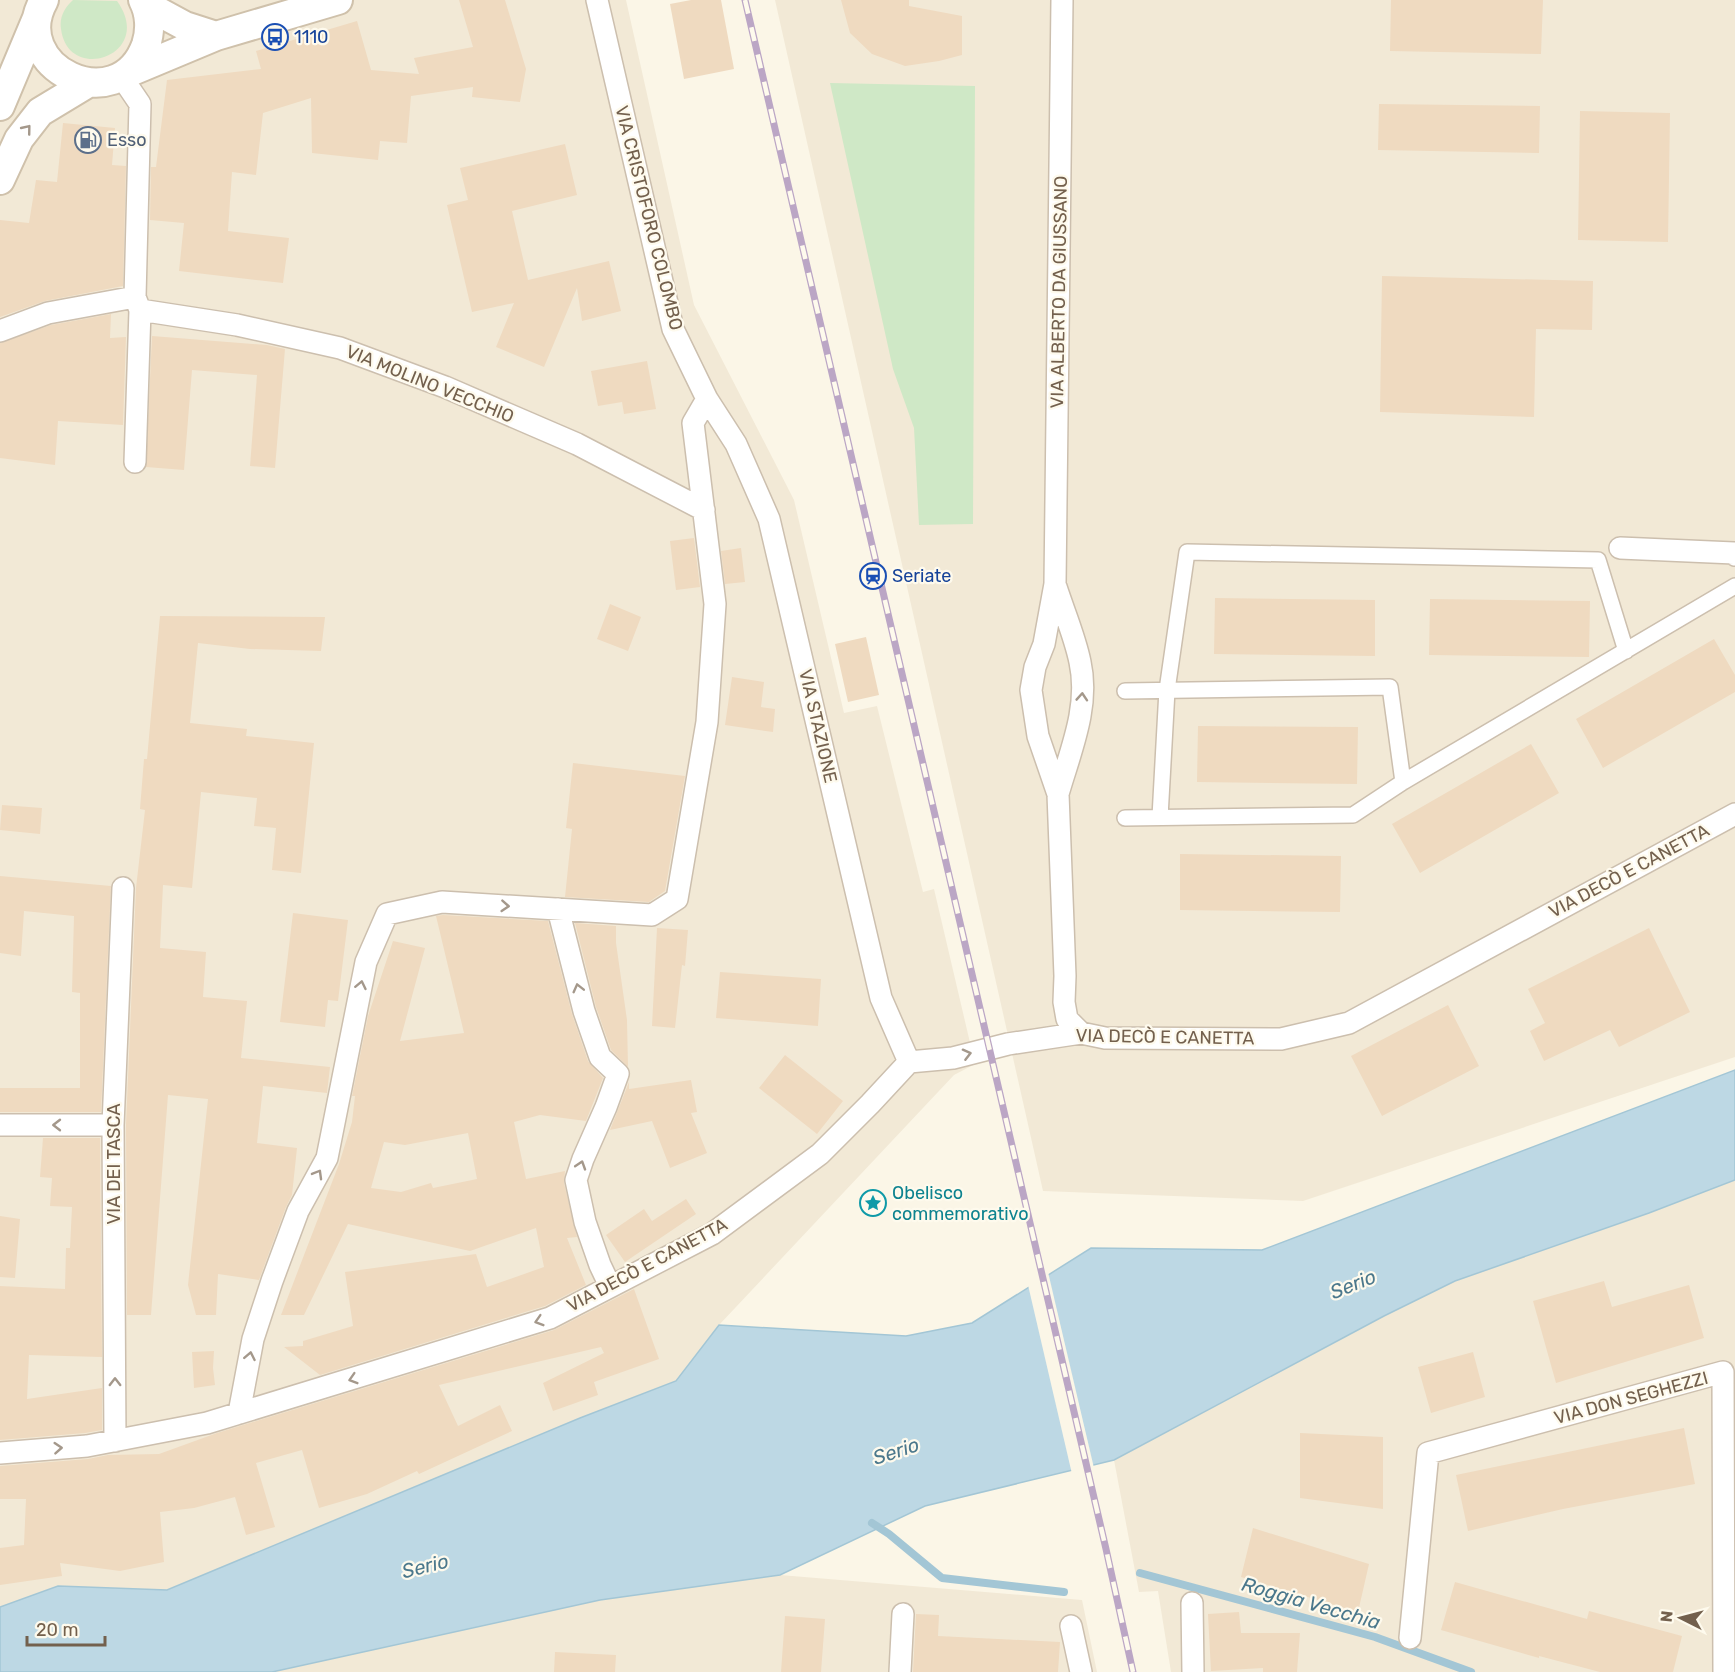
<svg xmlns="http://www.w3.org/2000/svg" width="1735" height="1672" font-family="Rubik,sans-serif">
<rect width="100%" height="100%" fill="#fbf6e7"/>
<!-- residential -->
<path fill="#f2e9d6" d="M 0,0 L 626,0 L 694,305 L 794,500 L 844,713 L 877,706 L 923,892 L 934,889 L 975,1064 L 954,1075 L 719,1325 L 676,1381 L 580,1418 L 167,1590 L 59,1586 L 0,1607 Z
M 775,0 L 1735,0 L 1735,1057 L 1303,1201 L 1043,1191 Z
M 1735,1180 L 1735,1672 L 1171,1672 L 1158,1591 L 1139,1592 L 1114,1460 L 1384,1316 L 1455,1281 L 1649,1213 Z
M 780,1575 L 1082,1600 L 1097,1672 L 272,1672 L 600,1600 Z"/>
<!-- green -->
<path fill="#cfe8c6" d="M 73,0 L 117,1 C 156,55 68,85 61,29 C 59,17 65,7 73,0 Z
M 830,83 L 975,86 L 973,524 L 919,525 L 914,428 L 893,369 Z"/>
<!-- water -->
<path fill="#bdd8e4" stroke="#a3c6d5" stroke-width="1.5" d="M 1735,1070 L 1735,1180 L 1649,1213 L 1455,1281 L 1384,1316 L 1114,1460 L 925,1506 L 780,1575 L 600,1600 L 272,1672 L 0,1672 L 0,1607 L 58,1586 L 167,1590 L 580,1418 L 676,1381 L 719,1325 L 906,1336 L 972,1323 L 1091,1248 L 1262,1250 Z"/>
<!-- pier -->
<path fill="#fbf6e7" d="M 1048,1272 L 1094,1468 L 1072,1474 L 1028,1285 Z"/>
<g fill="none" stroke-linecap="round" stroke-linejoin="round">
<!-- stream -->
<path stroke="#a3c6d5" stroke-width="8" d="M 872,1523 L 889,1534 L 942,1578 L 1064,1592
M 1140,1573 L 1375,1637 L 1471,1672"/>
</g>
<!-- building -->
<path fill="#efdac0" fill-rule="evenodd" d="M 459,0 L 505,0 L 526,69 L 520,102 L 472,97 L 473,87 L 411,96 L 407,143 L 380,141 L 378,160 L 312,153 L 311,98 L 263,113 L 256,175 L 232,172 L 228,231 L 289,238 L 283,283 L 179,271 L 184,223 L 150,220 L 151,167 L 156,167 L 167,80 L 261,69 L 256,51 L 357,21 L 371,70 L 419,74 L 414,58 L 473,47 Z
M 691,0 L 721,0 L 734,69 L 684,79 L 670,4 Z
M 841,0 L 909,0 L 909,6 L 962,16 L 962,55 L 939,61 L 905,66 L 872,54 L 850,33 Z
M 1391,0 L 1543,0 L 1541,54 L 1390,51 Z
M 1379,104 L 1540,106 L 1539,153 L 1378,150 Z
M 1580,111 L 1670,113 L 1668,242 L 1578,240 Z
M 63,123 L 115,128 L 112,165 L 126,166 L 123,286 L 45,301 L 0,317 L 0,220 L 29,223 L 36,180 L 57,182 Z
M 565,144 L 577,195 L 512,211 L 528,280 L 609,261 L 621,311 L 582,321 L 577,288 L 544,367 L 496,347 L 514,303 L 472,312 L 447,205 L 468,200 L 460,168 Z
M 1382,276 L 1593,281 L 1592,330 L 1536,329 L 1534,417 L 1380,412 Z
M 111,314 L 110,338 L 126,337 L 123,425 L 58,421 L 55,465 L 0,458 L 0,343 L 51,325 Z
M 152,336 L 267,345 L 285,349 L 275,468 L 250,466 L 257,375 L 192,370 L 184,470 L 146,467 Z
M 647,361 L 656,409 L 624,414 L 622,402 L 598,406 L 591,371 Z
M 694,538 L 700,587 L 676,590 L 670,541 Z
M 741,548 L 745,582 L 725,584 L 721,551 Z
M 1215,598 L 1375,600 L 1375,656 L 1214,654 Z
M 1430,599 L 1590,601 L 1589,657 L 1429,655 Z
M 610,604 L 641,617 L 628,651 L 597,639 Z
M 160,616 L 325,617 L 321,651 L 250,649 L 198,643 L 190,723 L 247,729 L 246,736 L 314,743 L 301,873 L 272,870 L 276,828 L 254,826 L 257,798 L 201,792 L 192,888 L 163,885 L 160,948 L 206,952 L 203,997 L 247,1001 L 241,1058 L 330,1067 L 327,1093 L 263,1086 L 257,1143 L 297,1148 L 292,1195 L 286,1207 L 259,1280 L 218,1274 L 216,1315 L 196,1315 L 188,1285 L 208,1099 L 168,1095 L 151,1315 L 127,1315 L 126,1125 L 136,888 L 145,810 L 140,809 L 144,759 L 147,759 Z
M 866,637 L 879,695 L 848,702 L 835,644 Z
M 1714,639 L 1735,675 L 1735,692 L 1603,768 L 1576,719 Z
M 732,677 L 764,682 L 761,707 L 775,709 L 773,732 L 725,725 Z
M 1198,726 L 1358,727 L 1357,784 L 1197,782 Z
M 1531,744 L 1559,793 L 1420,873 L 1392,824 Z
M 573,763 L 685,776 L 665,891 L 649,902 L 565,897 L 572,829 L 566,828 Z
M 2,805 L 42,808 L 40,834 L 0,830 Z
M 1180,854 L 1341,856 L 1340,912 L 1180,910 Z
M 0,876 L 111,886 L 101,1112 L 0,1112 L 0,1088 L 80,1088 L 80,993 L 72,992 L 74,916 L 24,911 L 21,956 L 0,953 Z
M 293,913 L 348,920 L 338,1001 L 328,1000 L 325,1027 L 280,1022 Z
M 443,915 L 548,921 L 572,1014 L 588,1061 L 603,1078 L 586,1121 L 540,1115 L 514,1122 L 526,1179 L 565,1171 L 564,1183 L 577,1237 L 567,1238 L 586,1285 L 545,1306 L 320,1375 L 284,1347 L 303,1346 L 303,1341 L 353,1326 L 345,1272 L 476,1254 L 487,1287 L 544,1267 L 536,1228 L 470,1251 L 348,1224 L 304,1315 L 281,1315 L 339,1164 L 352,1122 L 355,1096 L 352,1096 L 368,1016 L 393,941 L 425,948 L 400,1041 L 464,1033 L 436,916 ZM 468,1133 L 477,1179 L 433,1188 L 431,1183 L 401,1192 L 371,1188 L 384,1142 L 405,1145 Z
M 575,923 L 616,926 L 616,943 L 627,1020 L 628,1067 L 611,1050 L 596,1007 Z
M 657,928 L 688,930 L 685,966 L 682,965 L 675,1028 L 652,1026 Z
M 1649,928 L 1690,1012 L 1619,1047 L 1610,1030 L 1544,1061 L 1530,1031 L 1545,1023 L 1528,989 Z
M 720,972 L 821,979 L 818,1026 L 716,1018 Z
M 1448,1005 L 1479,1066 L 1382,1116 L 1351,1056 Z
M 785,1055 L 843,1101 L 817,1134 L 759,1088 Z
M 691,1080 L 697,1112 L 691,1113 L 707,1153 L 670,1168 L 652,1121 L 610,1130 L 629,1082 L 629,1089 Z
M 43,1138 L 100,1138 L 102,1357 L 29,1355 L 27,1399 L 102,1388 L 102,1430 L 85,1433 L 0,1440 L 0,1286 L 65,1289 L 66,1248 L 70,1248 L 72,1207 L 50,1206 L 52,1178 L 40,1177 Z
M 686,1199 L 696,1214 L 625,1262 L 606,1235 L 644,1209 L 652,1221 Z
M 0,1216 L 20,1219 L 15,1278 L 0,1277 Z
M 1604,1281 L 1612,1307 L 1689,1285 L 1704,1338 L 1556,1383 L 1533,1301 Z
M 634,1289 L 659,1359 L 594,1382 L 598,1395 L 553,1411 L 543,1383 L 604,1353 L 601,1347 L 439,1385 L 458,1426 L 500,1405 L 512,1431 L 419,1474 L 417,1471 L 367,1494 L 319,1508 L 302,1450 L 256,1463 L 275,1527 L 246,1535 L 235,1497 L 194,1508 L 160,1512 L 164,1562 L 120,1571 L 60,1563 L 62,1576 L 0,1585 L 0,1548 L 24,1545 L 26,1499 L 0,1499 L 0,1466 L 88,1459 L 108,1455 L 159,1454 L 217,1433 L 554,1330 Z
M 214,1351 L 213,1368 L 215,1385 L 194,1388 L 192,1352 Z
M 1473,1352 L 1485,1397 L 1431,1413 L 1418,1367 Z
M 1684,1428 L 1695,1484 L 1563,1509 L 1468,1531 L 1456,1475 Z
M 1300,1433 L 1383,1437 L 1383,1509 L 1300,1498 Z
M 1253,1528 L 1369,1564 L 1358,1612 L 1241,1577 Z
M 1455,1582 L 1587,1619 L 1589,1611 L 1682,1636 L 1673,1672 L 1600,1672 L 1539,1656 L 1539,1658 L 1441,1630 Z
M 1239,1612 L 1241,1633 L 1300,1633 L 1297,1672 L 1263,1672 L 1263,1668 L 1211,1671 L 1208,1614 Z
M 916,1614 L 939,1615 L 938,1636 L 1060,1642 L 1058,1672 L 913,1672 Z
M 785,1616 L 825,1619 L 821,1672 L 781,1672 Z
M 555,1652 L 616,1655 L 615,1672 L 554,1672 Z"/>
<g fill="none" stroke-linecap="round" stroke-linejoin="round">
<defs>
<path id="pedestrian" d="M 1125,691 L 1390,687 L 1403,782
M 1160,817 L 1167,690 L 1187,552 L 1598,560 L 1626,651
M 1125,818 L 1353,815 L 1403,782 L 1735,586"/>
<path id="minor" d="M 1062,0 L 1055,584 L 1044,644 L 1035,667 L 1031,690 L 1038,736 L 1058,794 L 1065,976 L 1064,1002 L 1067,1019 L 1081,1033
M 121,76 L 140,104 L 135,297 L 140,310 L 237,325 L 340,348 L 445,387 L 577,444 L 704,510
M 0,331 L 48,313 L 135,297
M 707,399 L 736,444 L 769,519 L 881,998 L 909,1062
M 135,462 L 140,310
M 1620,548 L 1734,553 L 1735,555
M 1056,587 C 1064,612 1075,637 1080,662 C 1090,707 1070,752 1058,794
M 558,909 L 584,1011 L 600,1057 L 618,1074 L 606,1107 L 583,1159 L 576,1180 L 585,1222 L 600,1265 L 610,1286
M 0,1125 L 113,1125
M 239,1413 L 253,1339 L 272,1281 L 298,1211 L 327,1158 L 366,962 L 387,914 L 442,902 L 652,915 L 677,899 L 707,722 L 715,604 L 693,423 L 707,399 L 673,329 L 597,0
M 115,1441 L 113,1125 L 123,888
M 0,1453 L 87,1446 L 207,1423 L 550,1318 L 712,1234 L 820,1154 L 870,1104 L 909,1062 L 953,1058 L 1008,1044 L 1081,1033 L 1105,1038 L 1281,1039 L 1349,1023 L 1735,814
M 1192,1603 L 1193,1672
M 1071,1626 L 1081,1672
M 1410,1638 L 1428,1453 L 1723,1372 L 1724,1672
M 900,1672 L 903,1614"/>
<path id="secondary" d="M 44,0 C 6,67 118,122 146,45 C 151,30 150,13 143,0
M 146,5 L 185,26 L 216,36
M 125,74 L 216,36 L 338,0
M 0,106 L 37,18
M 0,180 L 19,139 L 40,112 L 88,83"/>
</defs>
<!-- pedestrian casing -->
<use href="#pedestrian" stroke="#ccbfae" stroke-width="18"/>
<!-- minor casing -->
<use href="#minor" stroke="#ccbfae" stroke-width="24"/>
<!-- secondary casing -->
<use href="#secondary" stroke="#cfc1ab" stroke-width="32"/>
<!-- pedestrian -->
<use href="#pedestrian" stroke="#fff" stroke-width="15"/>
<!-- minor -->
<use href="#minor" stroke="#fff" stroke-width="21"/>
<!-- secondary -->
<use href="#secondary" stroke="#fff" stroke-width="28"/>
<defs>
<path id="rail" d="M 745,0 L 1106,1549 L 1133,1672"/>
</defs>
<!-- rail casing -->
<use href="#rail" stroke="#bba6c5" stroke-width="7"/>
<!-- rail -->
<use href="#rail" stroke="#fefaed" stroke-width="4.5" stroke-dasharray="14" stroke-linecap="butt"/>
</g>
<!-- one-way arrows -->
<defs><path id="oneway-chevron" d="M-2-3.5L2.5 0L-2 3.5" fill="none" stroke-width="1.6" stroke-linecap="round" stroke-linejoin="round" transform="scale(1.5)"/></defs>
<g stroke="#a4988b">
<use href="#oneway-chevron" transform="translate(27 129) rotate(-51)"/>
<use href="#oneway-chevron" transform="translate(1082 697) rotate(-86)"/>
<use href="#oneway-chevron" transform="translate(505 906) rotate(4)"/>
<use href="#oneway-chevron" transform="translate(361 985) rotate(-78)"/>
<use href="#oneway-chevron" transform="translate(578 988) rotate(-104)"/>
<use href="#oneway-chevron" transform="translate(967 1054) rotate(-14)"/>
<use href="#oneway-chevron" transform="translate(57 1125) rotate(-180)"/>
<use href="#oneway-chevron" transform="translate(581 1165) rotate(-72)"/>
<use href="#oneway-chevron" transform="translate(318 1174) rotate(-60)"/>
<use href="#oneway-chevron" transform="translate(539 1321) rotate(163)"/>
<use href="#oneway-chevron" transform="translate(250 1356) rotate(-79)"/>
<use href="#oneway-chevron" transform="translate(353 1379) rotate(163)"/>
<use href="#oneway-chevron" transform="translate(115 1382) rotate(-90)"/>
<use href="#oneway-chevron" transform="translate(58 1448) rotate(-4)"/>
</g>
<!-- icons -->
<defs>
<symbol id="bus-ring" viewBox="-11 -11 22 22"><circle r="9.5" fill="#fefaed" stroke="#1a4fb4" stroke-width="1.5"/><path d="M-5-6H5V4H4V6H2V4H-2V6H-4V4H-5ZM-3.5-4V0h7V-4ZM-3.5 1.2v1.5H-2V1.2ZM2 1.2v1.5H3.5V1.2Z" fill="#1a4fb4"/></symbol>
<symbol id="fuel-ring" viewBox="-11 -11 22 22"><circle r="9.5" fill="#fefaed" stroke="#5c6f8a" stroke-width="1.5"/><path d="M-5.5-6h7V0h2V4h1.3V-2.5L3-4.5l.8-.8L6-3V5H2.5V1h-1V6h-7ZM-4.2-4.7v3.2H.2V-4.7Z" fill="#5c6f8a"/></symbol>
<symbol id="station-ring" viewBox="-11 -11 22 22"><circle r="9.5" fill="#fefaed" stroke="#1a4fb4" stroke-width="1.5"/><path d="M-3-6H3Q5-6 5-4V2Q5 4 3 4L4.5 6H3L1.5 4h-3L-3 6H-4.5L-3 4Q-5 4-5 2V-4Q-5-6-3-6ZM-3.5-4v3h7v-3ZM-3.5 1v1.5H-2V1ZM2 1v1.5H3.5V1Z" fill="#1a4fb4"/></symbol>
<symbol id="sight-ring" viewBox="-11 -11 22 22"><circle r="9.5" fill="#fefaed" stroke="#0f9aa8" stroke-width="1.5"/><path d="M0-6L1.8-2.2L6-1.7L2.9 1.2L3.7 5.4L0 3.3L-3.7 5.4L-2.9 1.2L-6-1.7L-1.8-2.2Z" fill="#0f9aa8"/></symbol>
</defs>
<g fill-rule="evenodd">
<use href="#bus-ring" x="260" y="22" width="30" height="30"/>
<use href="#fuel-ring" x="73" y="125" width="30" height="30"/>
<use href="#station-ring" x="858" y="561" width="30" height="30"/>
<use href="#sight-ring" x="858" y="1188" width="30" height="30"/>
</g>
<g text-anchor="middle" stroke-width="4.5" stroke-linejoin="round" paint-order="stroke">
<!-- transit labels -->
<g font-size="18" fill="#164399" stroke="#fefaed" text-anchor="start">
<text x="294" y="43">1110</text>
<text x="892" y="582">Seriate</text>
</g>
<!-- service labels -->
<g font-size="18" fill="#4e5e75" stroke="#fefaed" text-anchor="start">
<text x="107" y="146">Esso</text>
</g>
<!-- street labels -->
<g font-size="18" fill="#73604d" stroke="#fefaed">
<text transform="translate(649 218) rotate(76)" y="6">VIA CRISTOFORO COLOMBO</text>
<text transform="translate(1059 292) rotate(-89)" y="6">VIA ALBERTO DA GIUSSANO</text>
<text transform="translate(430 384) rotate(22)" y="6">VIA MOLINO VECCHIO</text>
<text transform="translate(818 726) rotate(77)" y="6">VIA STAZIONE</text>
<text transform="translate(1629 871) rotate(-28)" y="6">VIA DECÒ E CANETTA</text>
<text transform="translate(1165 1037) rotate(1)" y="6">VIA DECÒ E CANETTA</text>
<text transform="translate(114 1164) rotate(-90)" y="6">VIA DEI TASCA</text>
<text transform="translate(647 1265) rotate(-28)" y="6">VIA DECÒ E CANETTA</text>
<text transform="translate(1631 1398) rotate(-15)" y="6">VIA DON SEGHEZZI</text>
</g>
<!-- culture labels -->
<g font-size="18" fill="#0d838f" stroke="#fefaed" text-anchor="start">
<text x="892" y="1199">Obelisco<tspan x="892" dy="21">commemorativo</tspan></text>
</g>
<!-- water labels -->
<g font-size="20" font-style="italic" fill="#4b788c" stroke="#fefaed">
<text transform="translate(1353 1284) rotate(-22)" y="7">Serio</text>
<text transform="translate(896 1451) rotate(-18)" y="7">Serio</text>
<text transform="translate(425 1566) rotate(-14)" y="7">Serio</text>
<text transform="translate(1311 1603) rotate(16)" y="7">Roggia Vecchia</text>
</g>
</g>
<!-- north arrow -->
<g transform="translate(1681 1618) rotate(276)" stroke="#fefaed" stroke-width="4.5" paint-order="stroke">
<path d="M0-4.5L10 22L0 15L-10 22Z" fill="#73604d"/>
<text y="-9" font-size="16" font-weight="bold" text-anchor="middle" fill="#73604d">N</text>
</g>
<!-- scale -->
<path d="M27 1636v9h78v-9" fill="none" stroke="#73604d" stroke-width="3"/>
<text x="36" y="1636" font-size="18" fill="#73604d" stroke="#fefaed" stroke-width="4.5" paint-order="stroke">20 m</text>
</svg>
